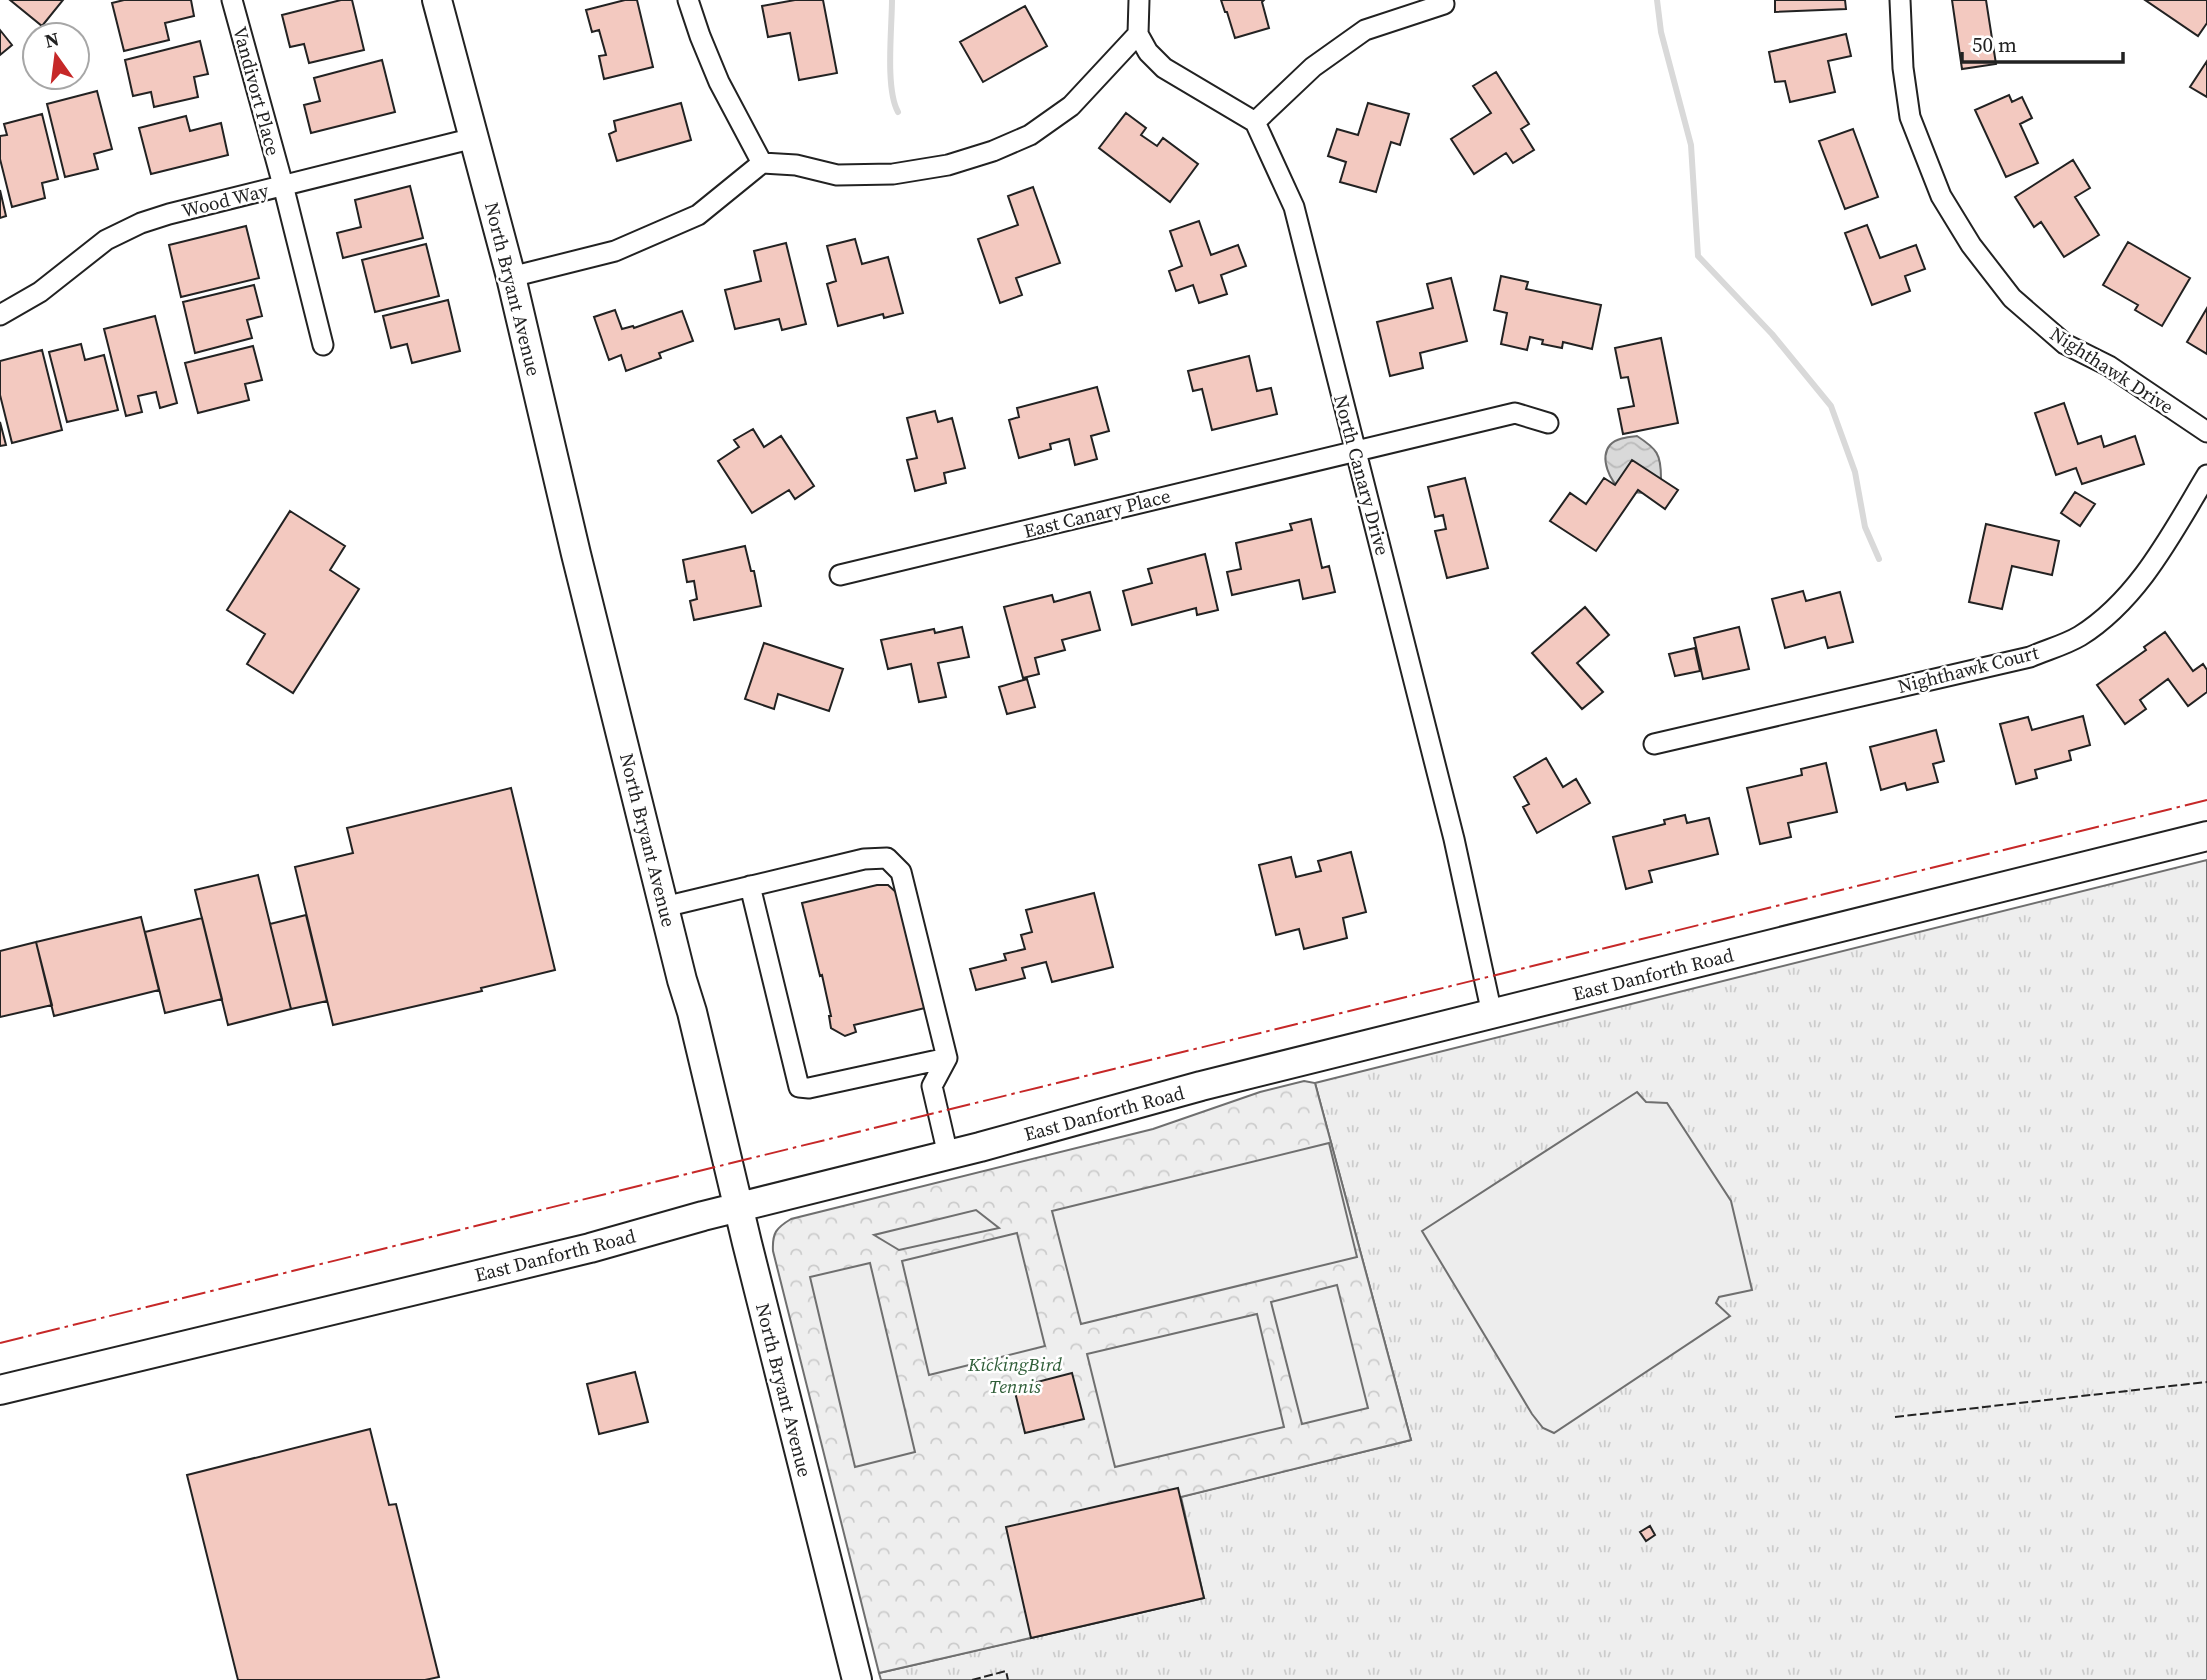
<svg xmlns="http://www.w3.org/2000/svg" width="2207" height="1680" font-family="'Source Serif 4',serif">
<defs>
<pattern id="grass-tufts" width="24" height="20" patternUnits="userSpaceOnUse" patternTransform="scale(1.75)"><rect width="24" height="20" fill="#eee"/><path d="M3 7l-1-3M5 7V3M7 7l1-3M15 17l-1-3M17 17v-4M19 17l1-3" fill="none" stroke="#ccc"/></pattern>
<pattern id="park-crowns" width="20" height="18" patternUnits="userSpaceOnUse" patternTransform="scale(1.75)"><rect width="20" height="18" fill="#eee"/><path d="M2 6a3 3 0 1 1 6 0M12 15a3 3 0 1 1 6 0" fill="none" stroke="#ccc"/></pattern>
<pattern id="water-waves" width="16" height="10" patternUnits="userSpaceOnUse" patternTransform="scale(1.75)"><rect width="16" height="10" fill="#d9d9d9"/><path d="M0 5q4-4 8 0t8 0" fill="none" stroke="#bababa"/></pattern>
</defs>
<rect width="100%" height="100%" fill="#fff"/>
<!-- grass -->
<path fill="url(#grass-tufts)" stroke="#6f6f6f" stroke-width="2" d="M 2207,860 L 2207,1680 L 881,1680 L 879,1673 L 1203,1598 L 1180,1497 L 1411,1440 L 1315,1083 Z"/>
<!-- park -->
<path fill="url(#park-crowns)" stroke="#6f6f6f" stroke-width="2" d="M 1304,1081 L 1315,1083 L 1411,1440 L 1181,1497 L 1204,1598 L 879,1673 L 773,1251 C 772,1233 776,1228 791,1219 L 1153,1129 L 1260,1092 Z"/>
<!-- garden -->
<path fill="#eee" stroke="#6f6f6f" stroke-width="2" d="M 1329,1143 L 1357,1257 L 1081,1324 L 1052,1211 Z
M 1017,1233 L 1045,1346 L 929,1375 L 902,1261 Z
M 1337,1285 L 1368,1408 L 1302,1424 L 1271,1302 Z
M 1257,1314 L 1284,1427 L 1115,1467 L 1087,1354 Z"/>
<!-- parking -->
<path fill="#ededed" stroke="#6f6f6f" stroke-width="2" d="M 1637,1092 L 1646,1102 L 1667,1103 L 1731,1201 L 1752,1290 L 1719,1297 L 1716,1303 L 1730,1316 L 1554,1433 L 1543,1428 L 1532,1414 L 1422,1231 Z
M 976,1210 L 999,1228 L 899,1250 L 874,1235 Z
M 870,1263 L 915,1452 L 855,1467 L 810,1277 Z"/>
<!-- water -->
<path fill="url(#water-waves)" stroke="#6f6f6f" stroke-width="2" d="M 1637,436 C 1657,449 1661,454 1661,478 L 1645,493 C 1638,492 1628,493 1622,490 C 1610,482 1599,458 1610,445 C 1616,438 1628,437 1637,436 Z"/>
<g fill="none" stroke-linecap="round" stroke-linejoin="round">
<!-- stream -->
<path stroke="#d9d9d9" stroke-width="6" d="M 892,0 C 892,27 885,89 898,112
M 1657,0 L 1661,32 L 1691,145 L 1698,256 L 1772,334 L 1831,406 L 1855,472 L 1865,527 L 1879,559"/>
</g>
<!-- building -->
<path fill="#f3c9c0" stroke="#222" stroke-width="2" d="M 10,0 L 63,0 L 42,26 Z
M 124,0 L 191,0 L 194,16 L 165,23 L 169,40 L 124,51 L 112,3 Z
M 341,0 L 352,0 L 364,50 L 309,63 L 304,44 L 290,47 L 282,15 Z
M 625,0 L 637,0 L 653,67 L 604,79 L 599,56 L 606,55 L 599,30 L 592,32 L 586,10 Z
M 795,0 L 823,0 L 837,73 L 799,80 L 790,33 L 768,37 L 762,6 Z
M 1221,0 L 1264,0 L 1262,2 L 1269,28 L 1235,38 L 1227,12 L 1225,12 Z
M 1775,0 L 1845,0 L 1846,9 L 1775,12 Z
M 1952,0 L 1986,0 L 1996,64 L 1962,69 Z
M 2145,0 L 2207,0 L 2207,23 L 2198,36 Z
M 1025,6 L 1047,46 L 983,82 L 960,42 Z
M 0,30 L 12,45 L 0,55 Z
M 1846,34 L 1851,56 L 1828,61 L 1835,92 L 1790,102 L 1785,81 L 1775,82 L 1769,52 Z
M 200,41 L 208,74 L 194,77 L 198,97 L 154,107 L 151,92 L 133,96 L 125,60 Z
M 382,60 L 395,112 L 311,133 L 304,105 L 320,101 L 314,78 Z
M 2207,61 L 2207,97 L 2190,87 Z
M 1496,72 L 1529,124 L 1521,129 L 1534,150 L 1513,163 L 1506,153 L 1474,174 L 1451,139 L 1491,113 L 1473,86 Z
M 97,91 L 112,149 L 94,154 L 98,169 L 65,177 L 47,104 Z
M 2009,95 L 2012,102 L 2022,97 L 2032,118 L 2020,124 L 2038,163 L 2006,177 L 1975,110 Z
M 681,103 L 691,140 L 617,161 L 609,134 L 616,131 L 614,121 Z
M 1368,103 L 1409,114 L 1400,145 L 1391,142 L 1376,192 L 1340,182 L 1346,162 L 1328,156 L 1337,129 L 1358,135 Z
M 1126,113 L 1146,128 L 1141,135 L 1157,146 L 1163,138 L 1198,164 L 1170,202 L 1099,148 Z
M 42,114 L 58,179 L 42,183 L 45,198 L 12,207 L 0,159 L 0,136 L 7,135 L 4,124 Z
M 186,116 L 190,131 L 221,123 L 228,155 L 151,174 L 139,128 Z
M 1853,129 L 1878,197 L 1845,209 L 1819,141 Z
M 2073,160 L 2090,188 L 2075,197 L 2099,235 L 2064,257 L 2041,222 L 2034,227 L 2015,197 Z
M 410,186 L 423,238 L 343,258 L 337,233 L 361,227 L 355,200 Z
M 1033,187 L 1060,263 L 1016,278 L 1022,295 L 1000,303 L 978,239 L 1018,225 L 1008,196 Z
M 0,190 L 6,216 L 0,218 Z
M 1199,221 L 1211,255 L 1238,245 L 1246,266 L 1221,275 L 1227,294 L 1199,303 L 1193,285 L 1176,291 L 1169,271 L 1182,266 L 1170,231 Z
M 1867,225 L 1880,258 L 1916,245 L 1925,269 L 1905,276 L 1910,291 L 1872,305 L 1845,233 Z
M 246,226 L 259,278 L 181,297 L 169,245 Z
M 855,239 L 862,264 L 888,257 L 903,313 L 884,318 L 883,314 L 838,326 L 827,284 L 836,281 L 827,246 Z
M 2128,242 L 2190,278 L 2162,326 L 2135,310 L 2138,305 L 2103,285 Z
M 786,243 L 806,324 L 782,330 L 779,319 L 735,329 L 725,290 L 761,281 L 754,251 Z
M 426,244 L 439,296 L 375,312 L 362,260 Z
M 1501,276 L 1528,282 L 1526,289 L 1601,305 L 1592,349 L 1563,342 L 1562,348 L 1542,344 L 1543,340 L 1530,337 L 1527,350 L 1501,344 L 1507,313 L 1494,310 Z
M 1451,278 L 1467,341 L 1420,353 L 1423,368 L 1390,376 L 1377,322 L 1433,308 L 1427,284 Z
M 254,285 L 262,316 L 247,320 L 252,338 L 195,353 L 183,302 Z
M 448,300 L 460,351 L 412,363 L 407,344 L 391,348 L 383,316 Z
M 2207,308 L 2207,354 L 2187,342 Z
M 615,310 L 622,329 L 633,326 L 634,328 L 682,311 L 693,341 L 659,353 L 661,358 L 626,371 L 621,355 L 609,360 L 594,317 Z
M 155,316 L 177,403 L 160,408 L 156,392 L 138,396 L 142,412 L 126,416 L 104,329 Z
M 1661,338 L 1678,423 L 1623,434 L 1618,409 L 1634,406 L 1628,377 L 1621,378 L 1615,348 Z
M 81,344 L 85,360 L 104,355 L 118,410 L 67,422 L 49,352 Z
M 253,346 L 262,380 L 245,384 L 249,400 L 198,413 L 185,363 Z
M 42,350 L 62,430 L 12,443 L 0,395 L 0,361 Z
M 1249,356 L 1257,391 L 1271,388 L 1277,414 L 1212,430 L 1202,389 L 1193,391 L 1188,371 Z
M 1097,387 L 1109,431 L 1091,436 L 1097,459 L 1075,465 L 1069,439 L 1050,444 L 1051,449 L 1019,458 L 1009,420 L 1019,417 L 1017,408 Z
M 2064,403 L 2078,444 L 2101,436 L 2104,447 L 2135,436 L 2144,464 L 2082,484 L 2076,468 L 2056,475 L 2035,413 Z
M 935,411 L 938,422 L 952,418 L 965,468 L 944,473 L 946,483 L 915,491 L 907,460 L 917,458 L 907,418 Z
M 0,422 L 6,445 L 0,446 Z
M 753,429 L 764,447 L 781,436 L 814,486 L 795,499 L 789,490 L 752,513 L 718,461 L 739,447 L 734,440 Z
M 1632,460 L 1678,490 L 1665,509 L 1638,490 L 1596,551 L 1550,521 L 1570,493 L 1586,504 L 1604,478 L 1615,485 Z
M 1465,478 L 1488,568 L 1447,578 L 1435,531 L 1446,529 L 1443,515 L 1435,517 L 1428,487 Z
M 2075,492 L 2095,504 L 2080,526 L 2061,513 Z
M 290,511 L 345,546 L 330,570 L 359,589 L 293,693 L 247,664 L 265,634 L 227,610 Z
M 1311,519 L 1322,568 L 1329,566 L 1335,592 L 1303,599 L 1299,580 L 1232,595 L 1227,572 L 1241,569 L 1236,543 L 1292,530 L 1290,524 Z
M 1986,524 L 2059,541 L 2052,575 L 2012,566 L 2002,609 L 1969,602 Z
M 745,546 L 751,571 L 754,571 L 761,606 L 694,620 L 690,601 L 697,599 L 694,581 L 687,582 L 683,560 Z
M 1205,554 L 1218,610 L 1197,615 L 1196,608 L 1132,625 L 1123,591 L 1152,583 L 1148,569 Z
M 1803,591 L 1806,601 L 1840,592 L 1853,642 L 1828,648 L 1825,637 L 1785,648 L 1772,599 Z
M 1090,592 L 1100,630 L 1062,640 L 1065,650 L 1035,658 L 1039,674 L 1023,678 L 1004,607 L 1052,595 L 1054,602 Z
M 1585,607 L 1609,635 L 1577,663 L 1603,692 L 1582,709 L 1532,653 Z
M 962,627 L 969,657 L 938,663 L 946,697 L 919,702 L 911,664 L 888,669 L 881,640 L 934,629 L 935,633 Z
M 1739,627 L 1749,669 L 1703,679 L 1694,638 Z
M 2165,632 L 2193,671 L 2203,664 L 2207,670 L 2207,692 L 2188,706 L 2168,679 L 2140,700 L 2146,709 L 2125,724 L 2097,685 L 2146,650 L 2144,647 Z
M 764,643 L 843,669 L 829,711 L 778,694 L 774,709 L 745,699 Z
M 1695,648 L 1700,671 L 1675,676 L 1669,654 Z
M 1027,679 L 1035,707 L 1007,714 L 999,687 Z
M 2083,716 L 2090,745 L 2069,751 L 2071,760 L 2035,770 L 2037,778 L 2016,784 L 2000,724 L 2028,717 L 2032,730 Z
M 1936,730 L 1944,761 L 1933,764 L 1938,782 L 1907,790 L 1905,783 L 1881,790 L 1870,747 Z
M 1546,758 L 1563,787 L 1576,779 L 1590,803 L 1537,833 L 1523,807 L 1529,804 L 1514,777 Z
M 1826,763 L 1837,812 L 1788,823 L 1791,837 L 1760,844 L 1747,788 L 1802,775 L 1801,769 Z
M 511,788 L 555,970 L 481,988 L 482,991 L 333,1025 L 295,867 L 353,853 L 347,828 Z
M 1685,815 L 1687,823 L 1709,818 L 1718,854 L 1649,871 L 1652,882 L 1626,889 L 1613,837 L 1665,824 L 1664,820 Z
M 1351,852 L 1366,912 L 1343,918 L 1347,938 L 1304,949 L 1299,929 L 1276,935 L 1259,865 L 1291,857 L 1296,877 L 1321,871 L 1318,861 Z
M 258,875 L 291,1009 L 228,1025 L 195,890 Z
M 877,885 L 888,885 L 898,894 L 925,1008 L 854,1025 L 856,1032 L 845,1036 L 831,1028 L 829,1016 L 831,1016 L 822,975 L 820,976 L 802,903 Z
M 1094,893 L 1113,967 L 1052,982 L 1046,962 L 1022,968 L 1025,978 L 976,990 L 970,969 L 1006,960 L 1004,954 L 1025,949 L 1021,935 L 1032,932 L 1026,910 Z
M 306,915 L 327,1001 L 291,1009 L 270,924 Z
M 141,917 L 159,990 L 54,1016 L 36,942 Z
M 202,918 L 222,999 L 165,1013 L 145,932 Z
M 36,942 L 52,1005 L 0,1017 L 0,951 Z
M 635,1372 L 648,1422 L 599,1434 L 587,1384 Z
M 1072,1373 L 1084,1419 L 1025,1433 L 1014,1388 Z
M 370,1429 L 389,1505 L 396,1504 L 439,1677 L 425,1680 L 238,1680 L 187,1475 Z
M 1178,1488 L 1204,1598 L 1031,1638 L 1006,1527 Z
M 1650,1526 L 1655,1535 L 1646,1541 L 1640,1532 Z"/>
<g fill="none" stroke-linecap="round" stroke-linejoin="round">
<defs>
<path id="street" d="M 232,0 L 283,185 L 323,345
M 688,0 L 700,36 L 719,82 L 762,163
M 1139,0 L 1138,34 L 1148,52 L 1164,68 L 1255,122 L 1294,207 L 1454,839 L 1492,1014
M 1900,0 L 1903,68 L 1910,117 L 1941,196 L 1971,245 L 2012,298 L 2065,344 L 2109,366 L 2207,432
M 1255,122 L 1313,67 L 1365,30 L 1444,4
M 511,277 L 615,251 L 698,215 L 762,163 L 796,165 L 837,175 L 893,174 L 948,165 L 993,151 L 1030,135 L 1071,106 L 1138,34
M 0,315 L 40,292 L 106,240 L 141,223 L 169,214 L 474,138
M 840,575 L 1515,413 L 1548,423
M 1654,744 L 2030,657 C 2046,650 2065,645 2080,636 C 2139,599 2172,533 2207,475
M 750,886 L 799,1087 L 809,1088 L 947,1058
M 664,907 L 864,859 L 887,858 L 901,872 L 947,1058 L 932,1086 L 948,1155"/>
<path id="secondary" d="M 437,0 L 511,277 L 576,554 L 682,980 L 692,1012 L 747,1243 L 857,1680
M 0,1390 L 590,1248 L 703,1216 L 980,1147 L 1201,1086 L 2207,836"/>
</defs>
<!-- street casing -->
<use href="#street" stroke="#222" stroke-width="23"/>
<!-- secondary casing -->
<use href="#secondary" stroke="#222" stroke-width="32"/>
<!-- street -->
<use href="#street" stroke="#fff" stroke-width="19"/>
<!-- secondary -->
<use href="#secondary" stroke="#fff" stroke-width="28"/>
<!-- fence -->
<path stroke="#222" stroke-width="2" stroke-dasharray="9 3.5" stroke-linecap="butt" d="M 1895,1417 L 2207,1382
M 972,1680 L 1006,1671 L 1008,1680"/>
<!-- power -->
<path stroke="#c62828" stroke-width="2" stroke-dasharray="24 5 3.5 5" stroke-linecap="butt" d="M 0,1343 L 2207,800"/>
</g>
<g text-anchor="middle" stroke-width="5" stroke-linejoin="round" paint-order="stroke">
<!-- street labels -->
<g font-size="19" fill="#222" stroke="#fff">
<text transform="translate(257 91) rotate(75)" y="7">Vandivort Place</text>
<text transform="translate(225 200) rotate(-14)" y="7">Wood Way</text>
<text transform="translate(513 289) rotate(76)" y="7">North Bryant Avenue</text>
<text transform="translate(2112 370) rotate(33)" y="7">Nighthawk Drive</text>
<text transform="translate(1362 475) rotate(75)" y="7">North Canary Drive</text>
<text transform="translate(1097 513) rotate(-14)" y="7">East Canary Place</text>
<text transform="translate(1968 669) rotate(-14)" y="7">Nighthawk Court</text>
<text transform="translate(648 840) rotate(76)" y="7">North Bryant Avenue</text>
<text transform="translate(1653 974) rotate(-14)" y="7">East Danforth Road</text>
<text transform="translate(1104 1113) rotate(-15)" y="7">East Danforth Road</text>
<text transform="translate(555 1255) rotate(-14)" y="7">East Danforth Road</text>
<text transform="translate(784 1390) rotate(76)" y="7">North Bryant Avenue</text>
</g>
<!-- park labels -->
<g font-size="19" font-style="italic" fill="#2f5e38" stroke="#fff">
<text x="1015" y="1371">KickingBird<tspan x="1015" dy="22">Tennis</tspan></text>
</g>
</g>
<!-- north arrow -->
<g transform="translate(56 56) rotate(346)"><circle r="33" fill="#ffffff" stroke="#a7a7a7" stroke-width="2"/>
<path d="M0-5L12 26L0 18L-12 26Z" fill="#c62828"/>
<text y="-10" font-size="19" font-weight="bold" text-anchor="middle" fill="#222222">N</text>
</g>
<!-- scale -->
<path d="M1962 52v10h161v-10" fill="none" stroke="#222222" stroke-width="3.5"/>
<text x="1972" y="52" font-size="21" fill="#222222" stroke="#ffffff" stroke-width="5" paint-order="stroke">50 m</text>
</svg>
